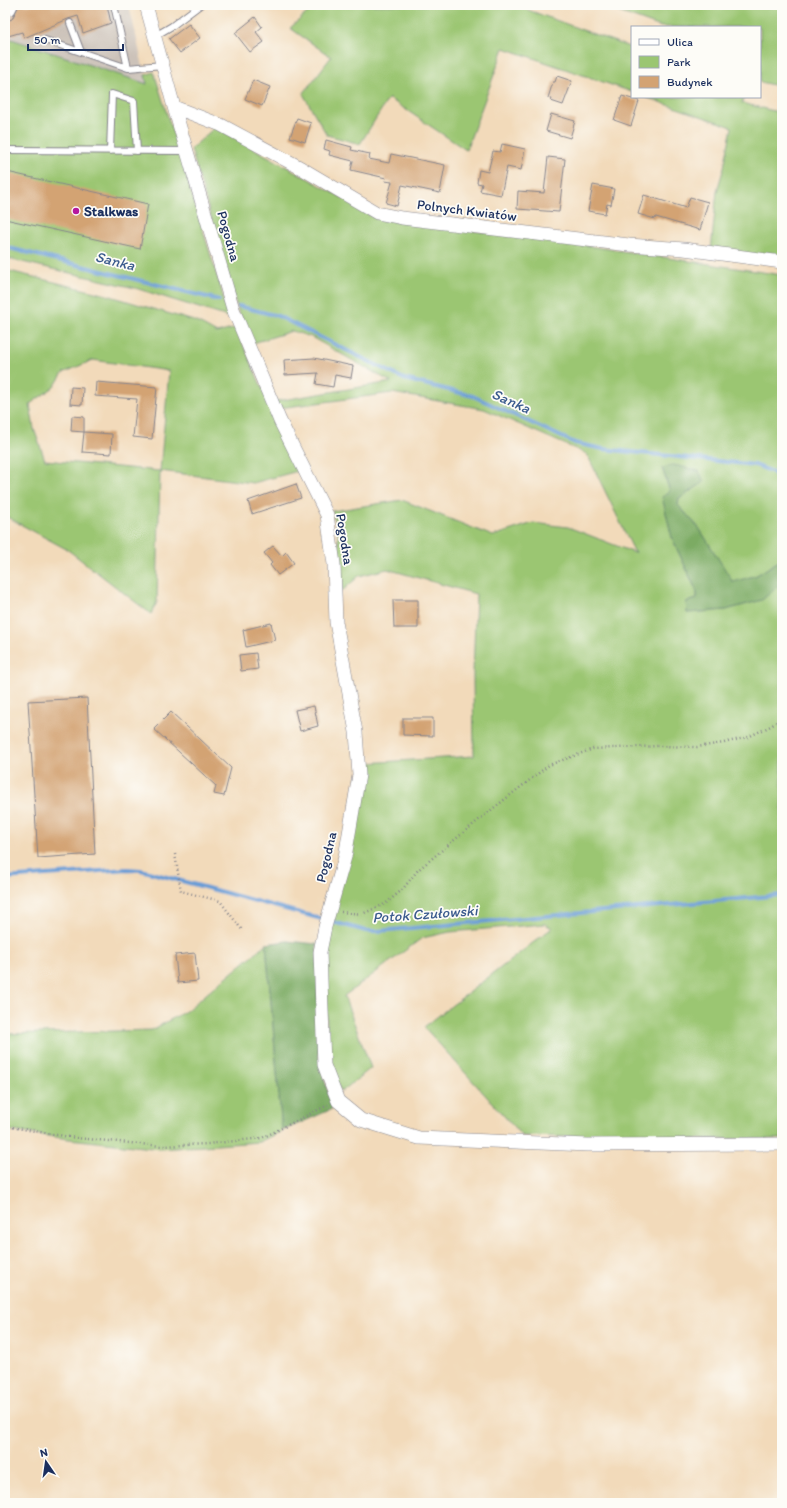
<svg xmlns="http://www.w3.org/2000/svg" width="787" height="1508" font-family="Itim,sans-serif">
<rect width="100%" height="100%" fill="#fdfcf7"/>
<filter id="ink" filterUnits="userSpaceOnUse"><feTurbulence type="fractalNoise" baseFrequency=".025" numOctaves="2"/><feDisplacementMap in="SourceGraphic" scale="8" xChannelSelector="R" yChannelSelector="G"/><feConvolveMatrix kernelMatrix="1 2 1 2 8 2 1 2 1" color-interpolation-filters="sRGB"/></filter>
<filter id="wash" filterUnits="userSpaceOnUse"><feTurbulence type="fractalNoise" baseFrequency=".012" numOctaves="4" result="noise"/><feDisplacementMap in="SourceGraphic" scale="16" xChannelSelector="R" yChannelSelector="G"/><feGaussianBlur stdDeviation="0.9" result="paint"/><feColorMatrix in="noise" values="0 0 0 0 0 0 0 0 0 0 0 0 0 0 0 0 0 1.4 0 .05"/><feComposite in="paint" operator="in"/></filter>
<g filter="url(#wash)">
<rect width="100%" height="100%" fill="#f2daba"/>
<!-- industrial -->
<path fill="#ccc2b9" d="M 5,5 L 129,5 L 147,84 L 5,37 Z"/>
<!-- green -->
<path fill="#9bc672" stroke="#5b7a68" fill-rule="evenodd" d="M 316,5 L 521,5 L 520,7 L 632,48 L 632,92 L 504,48 L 466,150 L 390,99 L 388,99 L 360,144 L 327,135 L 303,94 L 331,57 L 290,28 Z
M 599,5 L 782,5 L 782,87 L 760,82 L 760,27 L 661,27 Z
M 5,37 L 147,84 L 145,75 L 154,72 L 222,292 L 228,317 L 135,288 L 5,258 Z
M 645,97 L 744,97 L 742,103 L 782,113 L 782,259 L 711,250 L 717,191 L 724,167 L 732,127 Z
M 215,127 L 350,202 L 374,218 L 589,246 L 782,275 L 782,559 L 757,575 L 733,583 L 699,528 L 678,505 L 679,499 L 704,482 L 662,468 L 670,491 L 672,538 L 697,592 L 697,599 L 687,613 L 726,610 L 761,600 L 782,583 L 782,1139 L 674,1139 L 522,1136 L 424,1027 L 552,928 L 545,924 L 450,932 L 422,938 L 344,996 L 371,1068 L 341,1092 L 328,1064 L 325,958 L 330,927 L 361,791 L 366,763 L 474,756 L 473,674 L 476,594 L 387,569 L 359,576 L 342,591 L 339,576 L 338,532 L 332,511 L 402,500 L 493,536 L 533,523 L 568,527 L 635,553 L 587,454 L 484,409 L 392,393 L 279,408 L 276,401 L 391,382 L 311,337 L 292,331 L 253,343 L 238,311 L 191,149 Z
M 5,270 L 107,295 L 197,322 L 217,333 L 236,328 L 298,471 L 253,483 L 160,471 L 157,602 L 151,614 L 68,550 L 7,517 L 5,517 ZM 93,360 L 169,371 L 160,471 L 45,460 L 34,429 L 30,404 L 54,387 L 63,373 Z
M 266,944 L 282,1131 L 259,1142 L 161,1149 L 69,1139 L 5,1130 L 5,1034 L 152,1030 L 186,1011 Z"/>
<!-- forest -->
<path fill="#7cab64" stroke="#4c6d61" d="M 674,465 L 699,471 L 704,482 L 679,499 L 678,505 L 699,528 L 733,582 L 757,575 L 782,559 L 782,583 L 762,600 L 726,610 L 687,613 L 686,602 L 697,599 L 697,592 L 672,538 L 662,497 L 670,491 L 662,468 Z
M 287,941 L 317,944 L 319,1057 L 332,1109 L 282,1131 L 266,944 Z"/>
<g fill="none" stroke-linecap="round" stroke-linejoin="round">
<!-- stream -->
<path stroke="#6b9dd6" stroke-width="4" d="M 5,247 L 219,300
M 239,306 L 278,316 L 404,379 L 473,396 L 575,443 L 603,449 L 755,465 L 773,472 L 782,481
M 5,878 L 127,869 L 141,870 L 366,931 L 378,931 L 782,895"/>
</g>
<g id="blocks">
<!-- building -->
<path fill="#d3a373" d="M 19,5 L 107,5 L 111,23 L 83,33 L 78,16 L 68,19 L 24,38 L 22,32 L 8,36 L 5,30 L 5,22 L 12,19 Z
M 255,17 L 262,27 L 256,32 L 264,42 L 250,52 L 235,33 Z
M 189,24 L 200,38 L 180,53 L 169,39 Z
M 557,76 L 572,81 L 563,105 L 551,101 L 552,99 L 548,98 L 553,82 L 555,82 Z
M 253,80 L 270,87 L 262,106 L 245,99 Z
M 622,96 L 639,101 L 631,126 L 614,120 Z
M 551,114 L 575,121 L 570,138 L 546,131 Z
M 297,118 L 311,123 L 305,142 L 290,137 Z
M 326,140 L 352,147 L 351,150 L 370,154 L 369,159 L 389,163 L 391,154 L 445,165 L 440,193 L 402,185 L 397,206 L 386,203 L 392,182 L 385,181 L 386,178 L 351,170 L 353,161 L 329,155 L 330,151 L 324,149 Z
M 502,144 L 525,149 L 521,170 L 507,167 L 501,195 L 480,191 L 482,184 L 477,183 L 479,170 L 488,172 L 493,151 L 500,152 Z
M 548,157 L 565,159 L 559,212 L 517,209 L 518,191 L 544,193 Z
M 7,172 L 148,204 L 140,249 L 5,219 L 5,182 Z
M 593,185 L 614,189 L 611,205 L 607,204 L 605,214 L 588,211 Z
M 644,195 L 686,208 L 690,197 L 708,202 L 700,230 L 656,217 L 655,219 L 638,214 Z
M 314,358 L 353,366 L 351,378 L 335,375 L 333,387 L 316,384 L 318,373 L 285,375 L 284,360 Z
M 96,382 L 157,387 L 152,439 L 133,437 L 137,399 L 95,396 Z
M 71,387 L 83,388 L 82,405 L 70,404 Z
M 72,416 L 84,417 L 84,432 L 71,431 Z
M 84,432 L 112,434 L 111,454 L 82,452 Z
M 296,484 L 301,498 L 252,514 L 248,501 Z
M 273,546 L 282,556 L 286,552 L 294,563 L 278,575 L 270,565 L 272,563 L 264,553 Z
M 393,600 L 418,600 L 418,628 L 394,628 Z
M 271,623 L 275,640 L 246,647 L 243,630 Z
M 256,653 L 258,669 L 241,671 L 239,655 Z
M 87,698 L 95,854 L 38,858 L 28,701 Z
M 314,706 L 318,726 L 300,731 L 295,710 Z
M 171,712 L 231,768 L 224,796 L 214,794 L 216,786 L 154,729 Z
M 403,718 L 433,718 L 433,736 L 403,735 Z
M 195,953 L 198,981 L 178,983 L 175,955 Z"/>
</g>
</g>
<g filter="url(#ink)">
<use href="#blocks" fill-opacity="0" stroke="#86848c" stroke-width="1"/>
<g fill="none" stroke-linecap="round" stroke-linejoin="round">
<defs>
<path id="lane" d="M 114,5 L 128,68 L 163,65
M 12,11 L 15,5
M 70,23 L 81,52
M 155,36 L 172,26 L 200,5
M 45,40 L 128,68
M 5,150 L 187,151
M 110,151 L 112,94 L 134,101 L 137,151"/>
<path id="street" d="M 146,5 L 174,107 L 233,309 L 280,421 L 327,515 L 334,564 L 336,622 L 356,732 L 359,775 L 345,857 L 325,927 L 320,952 L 324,1065 L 338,1101 L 361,1120 L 419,1138 L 588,1145 L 782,1144
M 174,107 L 221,125 L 301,168 L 377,213 L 402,218 L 629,245 L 684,249 L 782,262"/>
</defs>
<!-- lane casing -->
<use href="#lane" stroke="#86848c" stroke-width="8"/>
<!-- street casing -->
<use href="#street" stroke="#86848c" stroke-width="14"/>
<!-- path -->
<path stroke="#86848c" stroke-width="2.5" stroke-dasharray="1 3" stroke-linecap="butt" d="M 175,854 L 181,891 L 220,901 L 242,930
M 341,912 L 362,914 L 385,904 L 402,890 L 418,870 L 486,814 L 549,765 L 593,749 L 658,746 L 697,747 L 724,743 L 748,737 L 771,726 L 782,718
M 5,1126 L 76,1138 L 140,1144 L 162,1146 L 208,1144 L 262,1138 L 328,1105"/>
<!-- lane -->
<use href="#lane" stroke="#fff" stroke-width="6"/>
<!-- street -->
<use href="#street" stroke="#fff" stroke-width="13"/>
</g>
</g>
<!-- markers -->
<circle fill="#b5179e" stroke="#fdfcf7" stroke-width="1.5" cx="76" cy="211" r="4"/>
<g text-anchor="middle" stroke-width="3.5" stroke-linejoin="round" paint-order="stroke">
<!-- street labels -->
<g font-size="14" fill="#1b2f5e" stroke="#fdfcf7">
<text transform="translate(467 210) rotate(7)" y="5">Polnych Kwiatów</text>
<text transform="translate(229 236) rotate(74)" y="5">Pogodna</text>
<text transform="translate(345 539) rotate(81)" y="5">Pogodna</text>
<text transform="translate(326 857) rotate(-77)" y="5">Pogodna</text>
</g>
<!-- poi labels -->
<g font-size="14" font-weight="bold" fill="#1b2f5e" stroke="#fdfcf7" text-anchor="start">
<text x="84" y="216">Stalkwas</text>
</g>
<!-- water labels -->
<g font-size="15" font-style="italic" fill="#3b5b8e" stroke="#fdfcf7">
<text transform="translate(115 261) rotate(14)" y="5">Sanka</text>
<text transform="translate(511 401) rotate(24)" y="5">Sanka</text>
<text transform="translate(425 914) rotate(-4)" y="5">Potok Czułowski</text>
</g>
</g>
<!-- margin -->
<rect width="787" height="1508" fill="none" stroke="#fdfcf7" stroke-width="20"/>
<!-- legend -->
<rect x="631" y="26" width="130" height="72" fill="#fdfcf7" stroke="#a3aaba"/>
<rect x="639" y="39" width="20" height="6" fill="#ffffff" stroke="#a3aaba"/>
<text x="667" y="46" font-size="12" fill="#1b2f5e">Ulica</text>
<rect x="639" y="56" width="20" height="12" fill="#9bc672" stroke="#a3aaba"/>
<text x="667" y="66" font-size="12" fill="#1b2f5e">Park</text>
<rect x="639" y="76" width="20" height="12" fill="#d3a373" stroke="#a3aaba"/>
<text x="667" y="86" font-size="12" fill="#1b2f5e">Budynek</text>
<!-- north arrow -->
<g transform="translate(46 1462) rotate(347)" stroke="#fdfcf7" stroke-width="3" paint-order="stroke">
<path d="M0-3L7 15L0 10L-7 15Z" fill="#1b2f5e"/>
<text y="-6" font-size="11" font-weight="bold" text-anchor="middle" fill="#1b2f5e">N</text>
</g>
<!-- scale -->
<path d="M28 44v6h95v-6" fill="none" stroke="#1b2f5e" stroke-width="2"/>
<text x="34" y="44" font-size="12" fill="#1b2f5e" stroke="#fdfcf7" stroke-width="3" paint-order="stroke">50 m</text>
</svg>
